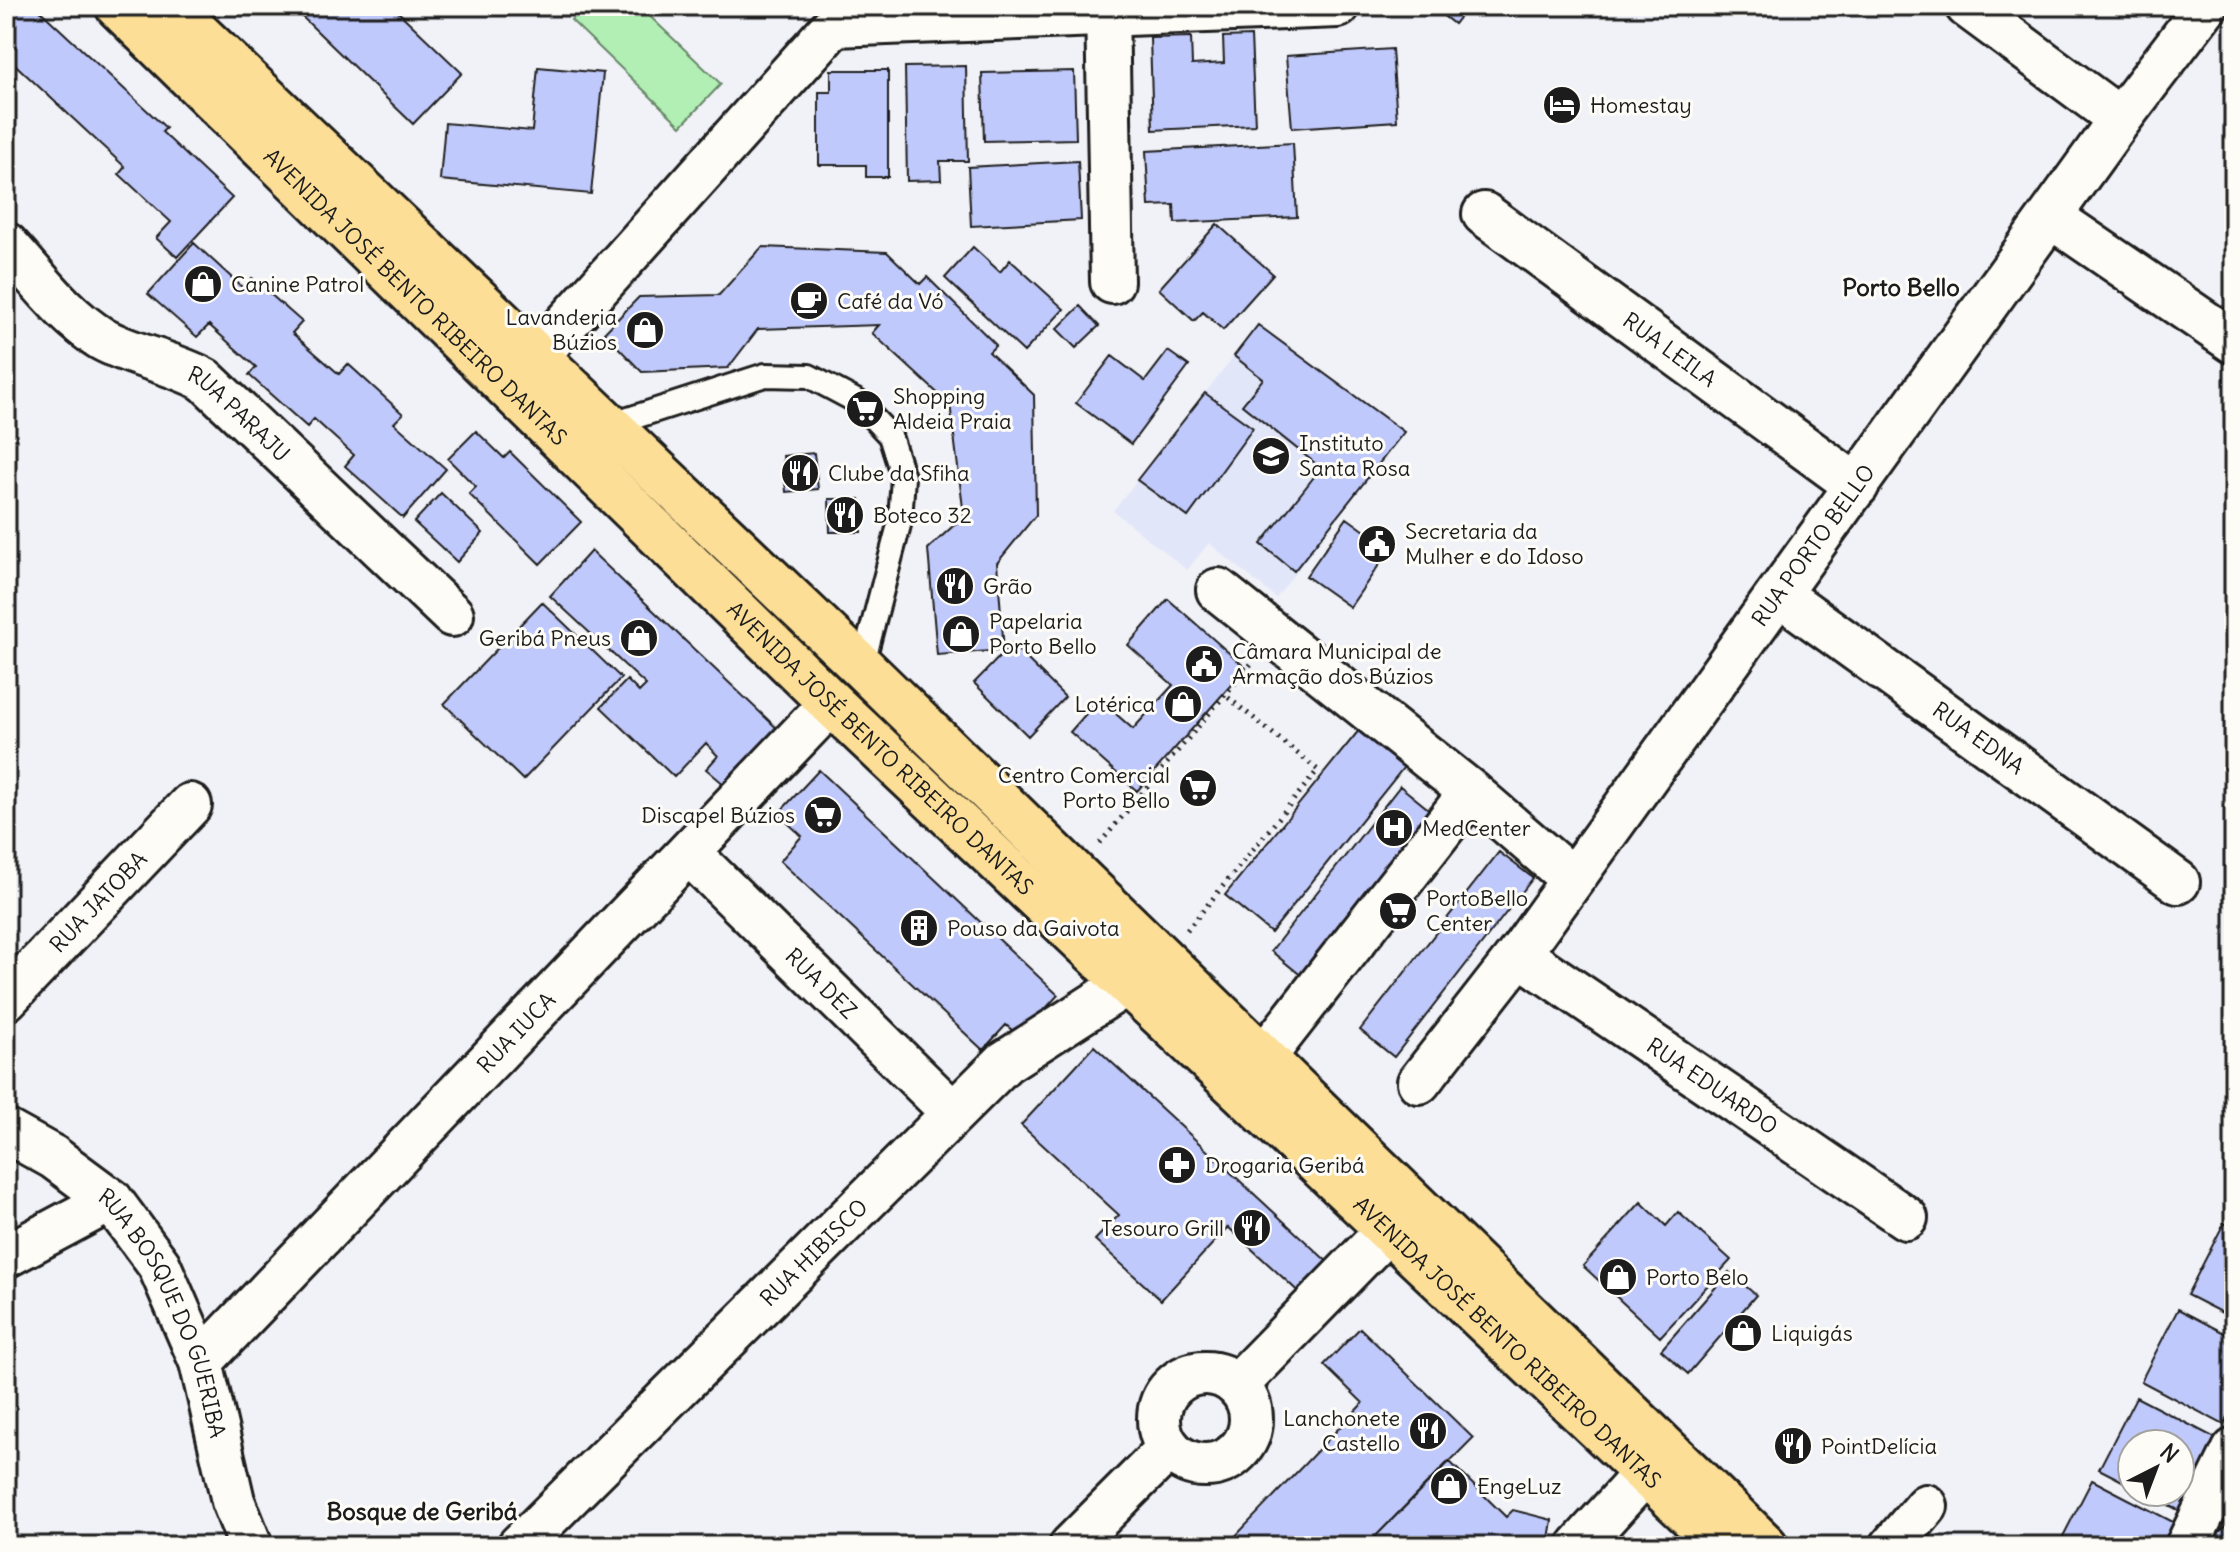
<svg xmlns="http://www.w3.org/2000/svg" width="2240" height="1552" font-family="Delius,sans-serif">
<rect width="100%" height="100%" fill="#f1f2f8"/>
<filter id="ink" filterUnits="userSpaceOnUse"><feTurbulence type="fractalNoise" baseFrequency=".0125" numOctaves="2"/><feDisplacementMap in="SourceGraphic" scale="16" xChannelSelector="R" yChannelSelector="G"/><feConvolveMatrix kernelMatrix="1 2 1 2 8 2 1 2 1" color-interpolation-filters="sRGB"/></filter>
<g filter="url(#ink)">
<!-- built -->
<path fill="#e2e6f9" d="M 1258,325 L 1404,432 L 1276,598 L 1209,543 L 1187,570 L 1113,511 Z"/>
<!-- green -->
<path fill="#b2efb5" stroke="#678668" stroke-width="2" d="M 584,6 L 639,6 L 721,84 L 681,126 L 571,20 Z"/>
<!-- building -->
<path fill="#c0c9fb" stroke="#1c1c1c" stroke-width="2" d="M 16,6 L 35,6 L 166,128 L 162,132 L 232,198 L 177,257 L 156,238 L 171,222 L 119,174 L 125,167 L 6,56 L 6,16 Z
M 291,6 L 392,6 L 462,73 L 413,124 Z
M 669,6 L 721,6 L 721,13 L 669,13 Z
M 1431,6 L 1468,6 L 1454,24 Z
M 1251,36 L 1255,125 L 1153,130 L 1150,38 L 1191,37 L 1192,65 L 1224,63 L 1223,37 Z
M 1392,49 L 1397,121 L 1292,128 L 1286,56 Z
M 966,66 L 968,161 L 940,161 L 941,180 L 907,181 L 905,67 Z
M 538,67 L 603,73 L 591,194 L 440,180 L 445,123 L 532,131 Z
M 831,70 L 888,70 L 888,177 L 866,177 L 866,165 L 819,165 L 819,92 L 831,92 Z
M 1074,71 L 1076,139 L 984,141 L 982,73 Z
M 1293,143 L 1297,217 L 1175,223 L 1174,205 L 1149,206 L 1146,151 Z
M 1078,161 L 1081,220 L 971,226 L 968,167 Z
M 1217,224 L 1273,274 L 1223,330 L 1203,312 L 1194,321 L 1159,289 Z
M 194,243 L 243,288 L 252,278 L 302,322 L 292,333 L 339,374 L 348,364 L 403,414 L 394,423 L 446,469 L 403,518 L 345,466 L 354,455 L 314,419 L 307,427 L 249,375 L 256,367 L 209,325 L 197,337 L 148,294 Z
M 762,247 L 887,252 L 920,284 L 927,277 L 996,345 L 989,352 L 1034,395 L 1036,515 L 997,563 L 1004,650 L 937,655 L 928,549 L 964,516 L 949,395 L 945,400 L 872,333 L 879,325 L 758,329 L 728,368 L 642,372 L 604,333 L 639,297 L 719,295 Z
M 973,247 L 1000,272 L 1010,260 L 1064,309 L 1024,352 L 945,278 Z
M 1080,306 L 1099,326 L 1076,348 L 1057,329 Z
M 1258,325 L 1404,432 L 1294,571 L 1261,544 L 1321,468 L 1242,405 L 1263,379 L 1234,356 Z
M 1168,351 L 1189,366 L 1131,444 L 1076,403 L 1112,356 L 1145,381 Z
M 1205,393 L 1253,428 L 1188,517 L 1137,480 Z
M 476,431 L 504,458 L 510,452 L 581,522 L 540,564 L 469,494 L 476,487 L 448,459 Z
M 814,453 L 818,489 L 786,492 L 783,456 Z
M 441,493 L 483,533 L 457,562 L 414,522 Z
M 829,499 L 860,499 L 861,532 L 830,532 Z
M 1347,518 L 1390,549 L 1350,607 L 1306,576 Z
M 591,551 L 785,736 L 732,791 L 706,769 L 718,756 L 706,743 L 674,777 L 601,707 L 627,680 L 639,692 L 646,685 L 550,596 Z
M 1168,599 L 1246,668 L 1137,791 L 1070,732 L 1099,699 L 1133,729 L 1173,685 L 1128,645 Z
M 542,602 L 621,678 L 523,780 L 444,704 Z
M 1012,644 L 1065,697 L 1028,736 L 974,683 Z
M 1360,729 L 1404,767 L 1271,933 L 1225,895 Z
M 819,770 L 1058,995 L 1020,1037 L 1006,1025 L 983,1050 L 780,861 L 802,836 L 778,814 Z
M 1400,786 L 1432,812 L 1303,977 L 1271,951 Z
M 1499,852 L 1533,878 L 1394,1057 L 1360,1030 Z
M 1094,1046 L 1332,1266 L 1304,1297 L 1228,1227 L 1161,1300 L 1095,1240 L 1119,1215 L 1021,1125 Z
M 1641,1202 L 1666,1226 L 1678,1212 L 1731,1260 L 1660,1337 L 1583,1266 Z
M 2224,1223 L 2234,1228 L 2234,1319 L 2187,1295 Z
M 1729,1272 L 1756,1295 L 1688,1374 L 1661,1350 Z
M 2178,1309 L 2234,1338 L 2234,1405 L 2224,1425 L 2141,1381 Z
M 1360,1328 L 1473,1438 L 1366,1546 L 1226,1546 L 1363,1403 L 1324,1365 Z
M 2136,1397 L 2219,1440 L 2182,1512 L 2143,1492 L 2180,1492 L 2180,1444 L 2132,1444 L 2132,1486 L 2099,1469 Z
M 1449,1461 L 1506,1517 L 1513,1510 L 1552,1520 L 1548,1546 L 1366,1546 Z
M 2092,1480 L 2175,1523 L 2163,1546 L 2058,1546 Z
M 2234,1521 L 2234,1546 L 2213,1546 L 2219,1532 Z"/>
<g fill="none" stroke-linecap="round" stroke-linejoin="round">
<defs>
<path id="lane" d="M 610,425 L 765,375 L 809,376 L 858,402 L 890,436 L 903,477 L 900,521 L 862,667"/>
<g id="street">
<path d="M 1107,6 L 1112,282"/>
<path d="M 1967,6 L 2120,119"/>
<path id="s1" d="M 1484,214 L 1857,486"/>
<path d="M 2051,217 L 2234,342"/>
<path id="s2" d="M 6,244 C 36,276 64,316 102,339 C 130,355 172,362 205,380 L 452,615"/>
<path d="M 537,356 L 834,25 L 1338,6"/>
<path d="M 1218,590 L 1471,792 L 1571,878"/>
<path id="s3" d="M 1779,594 L 2178,882"/>
<path id="s4" d="M 690,854 L 953,1113"/>
<path id="s5" d="M 1519,954 L 1906,1218"/>
<path id="s6" d="M 6,999 L 190,805"/>
<path d="M 1264,1057 L 1471,792"/>
<path id="s7" d="M 1419,1082 L 1519,954 L 2120,119 L 2206,6"/>
<path id="s8" d="M 6,1131 L 53,1157 L 111,1200 L 159,1265 L 201,1362 L 233,1501 L 251,1546"/>
<path d="M 6,1256 L 111,1200"/>
<path id="s9" d="M 201,1362 L 831,703"/>
<circle cx="1205" cy="1419" r="46"/>
<path d="M 1238,1384 L 1387,1231"/>
<path id="s10" d="M 519,1546 L 1005,1062 L 1128,983"/>
<path d="M 1071,1546 L 1169,1448"/>
<path d="M 1579,1546 L 1645,1473"/>
<path d="M 1892,1546 L 1926,1506"/>
<path d="M 2187,1546 L 2234,1450"/>
</g>
<g id="primary">
<path id="s11" d="M 118,6 L 831,703 L 1723,1546"/>
<path d="M 169,6 L 862,667 L 1765,1546"/>
</g>
</defs>
<!-- lane casing -->
<use href="#lane" stroke="#1c1c1c" stroke-width="28"/>
<!-- street casing -->
<use href="#street" stroke="#1c1c1c" stroke-width="48"/>
<!-- primary casing -->
<use href="#primary" stroke="#1c1c1c" stroke-width="50"/>
<!-- path -->
<path stroke="#1c1c1c" stroke-width="5" stroke-dasharray="2 6" stroke-linecap="butt" d="M 1100,843 L 1251,664
M 1187,930 L 1318,770 L 1225,695"/>
<!-- lane -->
<use href="#lane" stroke="#fdfcf7" stroke-width="22"/>
<!-- street -->
<use href="#street" stroke="#fdfcf7" stroke-width="42"/>
<!-- primary -->
<use href="#primary" stroke="#fcde96" stroke-width="44"/>
</g>
</g>
<!-- icons -->
<defs>
<symbol id="hotel-disc" viewBox="-11 -11 22 22"><circle r="9.5" fill="#1c1c1c" stroke="#fdfcf7"/><path d="M-6-4.5h1.5V1H6V5H4.5V3h-9V5H-6ZM-4 0a1.8 1.8 0 1 1 3.6 0ZM.5 0V-2.5h3Q6-2.5 6 0Z" fill="#fff"/></symbol>
<symbol id="shop-disc" viewBox="-11 -11 22 22"><circle r="9.5" fill="#1c1c1c" stroke="#fdfcf7"/><path d="M-5-2.5h2.3a2.7 3.5 0 0 1 5.4 0H5L5.5 6h-11ZM-1.5-2.5h3a1.5 2.3 0 0 0-3 0Z" fill="#fff"/></symbol>
<symbol id="cafe-disc" viewBox="-11 -11 22 22"><circle r="9.5" fill="#1c1c1c" stroke="#fdfcf7"/><path d="M-5.5-4.5H6V0H3Q3 3.5 0 3.5H-2.5Q-5.5 3.5-5.5 0ZM3-3.2v2h1.7v-2ZM-6 4.5H4V6H-6Z" fill="#fff"/></symbol>
<symbol id="supermarket-disc" viewBox="-11 -11 22 22"><circle r="9.5" fill="#1c1c1c" stroke="#fdfcf7"/><path d="M-6-5.5h2.5l.6 2H6L4.5 2H-2.5L-4.4-4H-6ZM-1.5 3.2a1.3 1.3 0 1 0 .1 0ZM3 3.2a1.3 1.3 0 1 0 .1 0Z" fill="#fff"/></symbol>
<symbol id="school-disc" viewBox="-11 -11 22 22"><circle r="9.5" fill="#1c1c1c" stroke="#fdfcf7"/><path d="M0-5L7-2L0 1L-7-2ZM-4 1L0 2.5L4 1V4Q0 6-4 4Z" fill="#fff"/></symbol>
<symbol id="restaurant-disc" viewBox="-11 -11 22 22"><circle r="9.5" fill="#1c1c1c" stroke="#fdfcf7"/><path d="M-5-6h1v4h1v-4h1v4h1v-4h1v5L-1.5 .5V6h-2V.5L-5-1ZM5-6V6H3V1.5H1.5Q1.5-4 5-6Z" fill="#fff"/></symbol>
<symbol id="civic-disc" viewBox="-11 -11 22 22"><circle r="9.5" fill="#1c1c1c" stroke="#fdfcf7"/><path d="M-.6-6.5H3V-4.5H.6V-3L4-1V1h2V6H-6V1h2V-1L-.6-3ZM-1.2 2.5V6h2.4V2.5Z" fill="#fff"/></symbol>
<symbol id="hospital-disc" viewBox="-11 -11 22 22"><circle r="9.5" fill="#1c1c1c" stroke="#fdfcf7"/><path d="M-5-5h3v3.5h4V-5h3V5h-3V1.5h-4V5h-3Z" fill="#fff"/></symbol>
<symbol id="building-disc" viewBox="-11 -11 22 22"><circle r="9.5" fill="#1c1c1c" stroke="#fdfcf7"/><path d="M-4-6H4V6H1V3H-1V6H-4ZM-2.5-4.3h1.7v1.8h-1.7ZM.8-4.3h1.7v1.8H.8ZM-2.5-1h1.7V.8h-1.7ZM.8-1h1.7V.8H.8Z" fill="#fff"/></symbol>
<symbol id="pharmacy-disc" viewBox="-11 -11 22 22"><circle r="9.5" fill="#1c1c1c" stroke="#fdfcf7"/><path d="M-2-6h4v4h4v4h-4v4h-4v-4h-4v-4h4Z" fill="#fff"/></symbol>
</defs>
<g fill-rule="evenodd">
<use href="#hotel-disc" x="1540" y="83" width="44" height="44"/>
<use href="#shop-disc" x="181" y="262" width="44" height="44"/>
<use href="#cafe-disc" x="787" y="279" width="44" height="44"/>
<use href="#shop-disc" x="623" y="308" width="44" height="44"/>
<use href="#supermarket-disc" x="843" y="387" width="44" height="44"/>
<use href="#school-disc" x="1249" y="434" width="44" height="44"/>
<use href="#restaurant-disc" x="778" y="451" width="44" height="44"/>
<use href="#restaurant-disc" x="823" y="493" width="44" height="44"/>
<use href="#civic-disc" x="1355" y="522" width="44" height="44"/>
<use href="#restaurant-disc" x="933" y="564" width="44" height="44"/>
<use href="#shop-disc" x="939" y="612" width="44" height="44"/>
<use href="#shop-disc" x="617" y="616" width="44" height="44"/>
<use href="#civic-disc" x="1182" y="642" width="44" height="44"/>
<use href="#shop-disc" x="1161" y="682" width="44" height="44"/>
<use href="#supermarket-disc" x="1176" y="766" width="44" height="44"/>
<use href="#supermarket-disc" x="801" y="793" width="44" height="44"/>
<use href="#hospital-disc" x="1372" y="806" width="44" height="44"/>
<use href="#supermarket-disc" x="1376" y="889" width="44" height="44"/>
<use href="#building-disc" x="897" y="906" width="44" height="44"/>
<use href="#pharmacy-disc" x="1155" y="1143" width="44" height="44"/>
<use href="#restaurant-disc" x="1230" y="1206" width="44" height="44"/>
<use href="#shop-disc" x="1596" y="1255" width="44" height="44"/>
<use href="#shop-disc" x="1721" y="1311" width="44" height="44"/>
<use href="#restaurant-disc" x="1406" y="1409" width="44" height="44"/>
<use href="#restaurant-disc" x="1771" y="1424" width="44" height="44"/>
<use href="#shop-disc" x="1427" y="1464" width="44" height="44"/>
</g>
<g text-anchor="middle" stroke-width="6" stroke-linejoin="round" paint-order="stroke">
<!-- poi labels -->
<g font-size="22" fill="#1c1c1c" stroke="#fdfcf7" text-anchor="start">
<text x="1590" y="113">Homestay</text>
<text x="231" y="292">Canine Patrol</text>
<text x="837" y="309">Café da Vó</text>
<text x="617" y="325" text-anchor="end">Lavanderia<tspan x="617" dy="25">Búzios</tspan></text>
<text x="893" y="404">Shopping<tspan x="893" dy="25">Aldeia Praia</tspan></text>
<text x="1299" y="451">Instituto<tspan x="1299" dy="25">Santa Rosa</tspan></text>
<text x="828" y="481">Clube da Sfiha</text>
<text x="873" y="523">Boteco 32</text>
<text x="1405" y="539">Secretaria da<tspan x="1405" dy="25">Mulher e do Idoso</tspan></text>
<text x="983" y="594">Grão</text>
<text x="989" y="629">Papelaria<tspan x="989" dy="25">Porto Bello</tspan></text>
<text x="611" y="646" text-anchor="end">Geribá Pneus</text>
<text x="1232" y="659">Câmara Municipal de<tspan x="1232" dy="25">Armação dos Búzios</tspan></text>
<text x="1155" y="712" text-anchor="end">Lotérica</text>
<text x="1170" y="783" text-anchor="end">Centro Comercial<tspan x="1170" dy="25">Porto Bello</tspan></text>
<text x="795" y="823" text-anchor="end">Discapel Búzios</text>
<text x="1422" y="836">MedCenter</text>
<text x="1426" y="906">PortoBello<tspan x="1426" dy="25">Center</tspan></text>
<text x="947" y="936">Pouso da Gaivota</text>
<text x="1205" y="1173">Drogaria Geribá</text>
<text x="1224" y="1236" text-anchor="end">Tesouro Grill</text>
<text x="1646" y="1285">Porto Belo</text>
<text x="1771" y="1341">Liquigás</text>
<text x="1400" y="1426" text-anchor="end">Lanchonete<tspan x="1400" dy="25">Castello</tspan></text>
<text x="1821" y="1454">PointDelícia</text>
<text x="1477" y="1494">EngeLuz</text>
</g>
<!-- street labels -->
<g font-size="22" fill="#1c1c1c" stroke="#fdfcf7">
<text dy="8" stroke="none"><textPath href="#s11" startOffset="416">AVENIDA JOSÉ BENTO RIBEIRO DANTAS</textPath></text>
<text dy="8" stroke="none"><textPath href="#s1" startOffset="230">RUA LEILA</textPath></text>
<text dy="8" stroke="none"><textPath href="#s2" startOffset="294">RUA PARAJU</textPath></text>
<text dy="8" stroke="none"><textPath href="#s7" startOffset="666">RUA PORTO BELLO</textPath></text>
<text dy="8" stroke="none"><textPath href="#s3" startOffset="246">RUA EDNA</textPath></text>
<text dy="8" stroke="none"><textPath href="#s11" startOffset="1064">AVENIDA JOSÉ BENTO RIBEIRO DANTAS</textPath></text>
<text dy="8" stroke="none"><textPath href="#s6" startOffset="134">RUA JATOBA</textPath></text>
<text dy="8" stroke="none"><textPath href="#s4" startOffset="184">RUA DEZ</textPath></text>
<text dy="8" stroke="none"><textPath href="#s9" startOffset="456">RUA IUCA</textPath></text>
<text dy="8" stroke="none"><textPath href="#s5" startOffset="234">RUA EDUARDO</textPath></text>
<text dy="8" stroke="none"><textPath href="#s10" startOffset="416">RUA HIBISCO</textPath></text>
<text dy="8" stroke="none"><textPath href="#s8" startOffset="252">RUA BOSQUE DO GUERIBA</textPath></text>
<text dy="8" stroke="none"><textPath href="#s11" startOffset="1928">AVENIDA JOSÉ BENTO RIBEIRO DANTAS</textPath></text>
</g>
<!-- neighbourhood labels -->
<g font-size="24" font-weight="bold" fill="#1c1c1c" stroke="#fdfcf7">
<text x="1901" y="296">Porto Bello</text>
<text x="422" y="1520">Bosque de Geribá</text>
</g>
</g>
<!-- margin -->
<rect width="2240" height="1552" fill="none" stroke="#fdfcf7" stroke-width="32"/>
<rect x="16" y="16" width="2208" height="1520" fill="none" stroke="#1c1c1c" stroke-width="3" filter="url(#ink)"/>
<!-- north arrow -->
<g transform="translate(2156 1468) rotate(42)"><circle r="38" fill="#fdfcf7" stroke="#a3a29f" stroke-width="2"/>
<path d="M0-6L14 30L0 20L-14 30Z" fill="#1c1c1c"/>
<text y="-12" font-size="22" font-weight="bold" text-anchor="middle" fill="#1c1c1c">N</text>
</g>
</svg>
